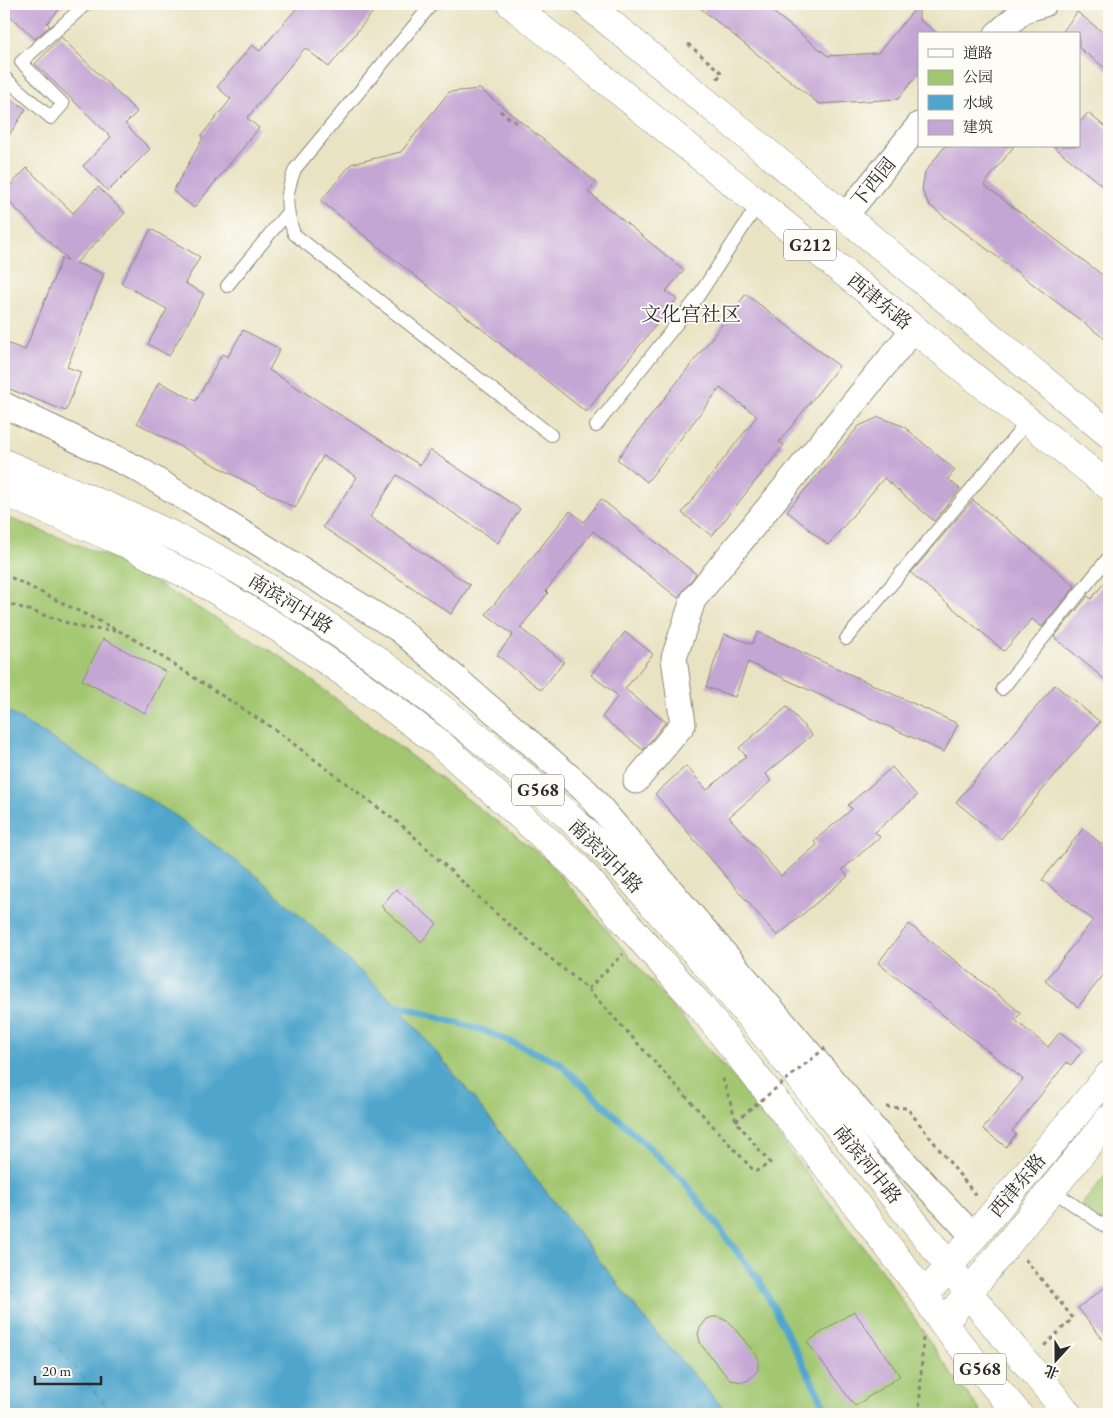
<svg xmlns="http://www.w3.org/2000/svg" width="1113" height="1418" font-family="'EB Garamond','Noto Serif SC',serif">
<rect width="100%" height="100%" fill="#fdfcf7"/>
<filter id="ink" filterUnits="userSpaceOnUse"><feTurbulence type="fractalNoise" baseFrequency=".02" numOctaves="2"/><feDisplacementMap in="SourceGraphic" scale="10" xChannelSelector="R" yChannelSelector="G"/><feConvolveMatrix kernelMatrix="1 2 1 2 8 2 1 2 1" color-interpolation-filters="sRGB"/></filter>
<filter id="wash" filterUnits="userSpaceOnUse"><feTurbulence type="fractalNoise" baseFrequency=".0096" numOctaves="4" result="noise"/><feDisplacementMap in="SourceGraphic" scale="20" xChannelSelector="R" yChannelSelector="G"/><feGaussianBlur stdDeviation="1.12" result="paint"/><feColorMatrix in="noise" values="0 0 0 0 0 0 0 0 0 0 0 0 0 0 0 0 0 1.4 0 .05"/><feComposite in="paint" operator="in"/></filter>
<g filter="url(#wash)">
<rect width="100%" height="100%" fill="#e9e3c3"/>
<!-- green -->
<path fill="#a3c771" stroke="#67794e" d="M 4,516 L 117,560 L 281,657 L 546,859 L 737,1082 L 883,1272 L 951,1373 L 983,1414 L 728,1414 L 648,1323 L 469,1092 L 397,1005 L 176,816 L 4,709 Z
M 1109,1171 L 1109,1234 L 1078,1209 Z"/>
<!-- water -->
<path fill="#4fa5cc" stroke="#3d687c" d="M 4,709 L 176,816 L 259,878 L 397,1005 L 469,1092 L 648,1323 L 728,1414 L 4,1414 Z"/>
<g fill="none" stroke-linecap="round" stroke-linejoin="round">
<!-- stream -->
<path stroke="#4fa5cc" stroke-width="7" d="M 397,1005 L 485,1031 L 558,1062 L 682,1179 L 762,1285 L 829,1414"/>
<!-- ferry -->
<path stroke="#395c6b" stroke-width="1" stroke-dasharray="6 5" stroke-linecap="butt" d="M 4,1280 L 113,1414"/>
</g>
<g id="blocks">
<!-- building -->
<path fill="#c4a6d4" d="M 4,4 L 64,4 L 47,23 L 50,26 L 35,39 L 4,10 Z
M 300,4 L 379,4 L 329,67 L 305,48 L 247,118 L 259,128 L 194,208 L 173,191 L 203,138 L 201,136 L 231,99 L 217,87 L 252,45 L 260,51 Z
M 695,4 L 763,4 L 828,56 L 878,53 L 919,4 L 919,19 L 938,34 L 919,34 L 919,73 L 898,99 L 819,104 Z
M 1077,12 L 1109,37 L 1109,71 L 1079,48 L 1079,34 L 1061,34 Z
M 61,37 L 137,112 L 125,124 L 150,149 L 108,191 L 83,166 L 111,137 L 35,64 Z
M 480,89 L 596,182 L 588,192 L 684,270 L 666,291 L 677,299 L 586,412 L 321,201 L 351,164 L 401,152 L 449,92 Z
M 4,95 L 26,109 L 4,143 Z
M 1088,113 L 1109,130 L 1109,191 L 1053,146 L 1079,146 L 1079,123 Z
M 945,146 L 1014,146 L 984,185 L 1109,280 L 1109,342 L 929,205 L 922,190 L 925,172 Z
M 27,168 L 73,213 L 98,187 L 125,213 L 76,263 L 104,274 L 67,367 L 81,372 L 66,411 L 4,387 L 4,342 L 25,350 L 62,258 L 68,260 L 4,197 L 4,192 Z
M 151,229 L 200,257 L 185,283 L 204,294 L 169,356 L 148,344 L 167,309 L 121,283 Z
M 746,294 L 839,366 L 779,442 L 784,445 L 712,536 L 682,513 L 757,416 L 720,388 L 647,482 L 617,459 Z
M 243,330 L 280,349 L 269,370 L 420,465 L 430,450 L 520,509 L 498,543 L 397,475 L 370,517 L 470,585 L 451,614 L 323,527 L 357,477 L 323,456 L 295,508 L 137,423 L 159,382 L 196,401 L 222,354 L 228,357 Z
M 879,417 L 903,426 L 955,470 L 948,479 L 960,489 L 934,521 L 884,478 L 828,545 L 787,511 L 859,426 Z
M 601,499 L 696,574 L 678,598 L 593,531 L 546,591 L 548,593 L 520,628 L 564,662 L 541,690 L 497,655 L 513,635 L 486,614 L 570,511 L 584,522 Z
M 973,500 L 1075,586 L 1042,627 L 1032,619 L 1004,651 L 911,573 Z
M 1109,577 L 1109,683 L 1054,637 L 1088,596 L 1091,599 Z
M 625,632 L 653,654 L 625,689 L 666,722 L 643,750 L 602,717 L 618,696 L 591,675 Z
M 758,632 L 958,724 L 944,752 L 748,662 L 735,697 L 706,687 L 724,634 L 752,644 Z
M 103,639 L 166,672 L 145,713 L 82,680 Z
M 1055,685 L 1100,722 L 1001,839 L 956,802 Z
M 787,707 L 812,735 L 766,774 L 771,781 L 729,817 L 781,876 L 817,845 L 814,841 L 852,809 L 848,805 L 892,767 L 917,796 L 875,832 L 880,837 L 842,870 L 848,876 L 777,936 L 655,794 L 686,766 L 707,790 L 746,756 L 739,748 Z
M 1083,829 L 1109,850 L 1109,968 L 1078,1007 L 1045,981 L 1093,920 L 1042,880 Z
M 396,889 L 437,924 L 421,942 L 381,906 Z
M 909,924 L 1021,1013 L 1015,1020 L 1048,1047 L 1060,1032 L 1083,1050 L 1071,1065 L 1067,1062 L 1012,1131 L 1016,1134 L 1006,1147 L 983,1129 L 1023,1079 L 878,963 Z
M 1109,1284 L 1109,1347 L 1078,1308 Z
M 854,1311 L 900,1376 L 855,1406 L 807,1342 Z
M 713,1317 L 718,1317 L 729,1322 L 758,1357 L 758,1370 L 749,1380 L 743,1382 L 730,1380 L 701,1345 L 698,1334 L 700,1328 L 707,1319 Z"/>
</g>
</g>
<g filter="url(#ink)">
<use href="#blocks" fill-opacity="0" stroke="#8a8777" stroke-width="1"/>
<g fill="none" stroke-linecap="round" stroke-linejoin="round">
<defs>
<path id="service" d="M 432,4 L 295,169 C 285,195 285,207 294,234 L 551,435
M 4,77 L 51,118 L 63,104 L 21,62 L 86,4
M 227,286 L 287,213
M 596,426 L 697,298 L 759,203
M 846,639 L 1028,421
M 1002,689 L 1109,557
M 1052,1190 L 1109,1229"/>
<path id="minor" d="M 997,34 L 1024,10 L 1044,4
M 846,215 L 919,125
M 4,405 L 138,469 L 400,630 L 587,792 L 879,1135 L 974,1237
M 636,781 L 683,724 L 674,658 L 693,600 L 914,329"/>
<path id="secondary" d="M 925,1295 L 1109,1075
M 943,1324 L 1109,1119"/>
<path id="primary" d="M 511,4 L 1109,486
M 587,4 L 1109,434"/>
<path id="trunk" d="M 4,463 C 83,497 165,527 240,571 C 371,648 492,742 601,847 C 627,872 649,901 673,927 C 770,1036 858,1153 949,1266 C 985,1318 1029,1364 1068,1414
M 4,492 L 125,543 L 209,586 L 280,629 L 349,676 L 438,742 L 575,865 L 702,1008 L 832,1173 L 925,1295 L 943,1324 L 1018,1414"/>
</defs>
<!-- service casing -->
<use href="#service" stroke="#8a8777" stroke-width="14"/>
<!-- minor casing -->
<use href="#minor" stroke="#8a8777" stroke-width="27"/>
<!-- secondary casing -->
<use href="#secondary" stroke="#8a8777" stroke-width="29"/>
<!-- primary casing -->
<use href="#primary" stroke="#8a8777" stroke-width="29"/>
<!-- trunk casing -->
<use href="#trunk" stroke="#8a8777" stroke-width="29"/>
<!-- path -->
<path stroke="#8a8777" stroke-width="3" stroke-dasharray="4 4" stroke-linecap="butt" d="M 688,44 L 722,73 L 716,80
M 500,111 L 518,124
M 4,574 L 131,637 L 274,729 L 405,828 L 500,917 L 588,989 L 755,1172 L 770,1163 L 736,1121 L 722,1076
M 4,602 L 83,628 L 116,631
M 588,989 L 623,954
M 886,1107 L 907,1108 L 977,1197
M 1025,1259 L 1073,1318 L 1044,1346
M 919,1414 L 923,1337"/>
<!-- service -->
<use href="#service" stroke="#fff" stroke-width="12"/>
<!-- minor -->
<use href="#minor" stroke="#fff" stroke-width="25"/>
<!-- secondary -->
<use href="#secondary" stroke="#fff" stroke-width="28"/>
<!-- primary -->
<use href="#primary" stroke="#fff" stroke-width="28"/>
<!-- trunk -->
<use href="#trunk" stroke="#fff" stroke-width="28"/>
<!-- path-bridge -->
<path stroke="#8a8777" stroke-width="3" stroke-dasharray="4 4" stroke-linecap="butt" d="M 736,1121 L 825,1048"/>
</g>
</g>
<g text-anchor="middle" stroke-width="4" stroke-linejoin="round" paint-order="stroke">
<!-- shield labels -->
<g fill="#fdfcf7" stroke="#6a6a68" stroke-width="1">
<rect x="784" y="229.5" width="52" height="31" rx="4"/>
<rect x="512" y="774.5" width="52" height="31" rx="4"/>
<rect x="954" y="1353.5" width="52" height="31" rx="4"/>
</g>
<g font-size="18" font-weight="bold" fill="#2b2b2b">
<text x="810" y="251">G212</text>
<text x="538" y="796">G568</text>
<text x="980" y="1375">G568</text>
</g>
<!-- street labels -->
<g font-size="19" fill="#2b2b2b" stroke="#fdfcf7">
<text transform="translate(873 182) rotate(-51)" y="7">下西园</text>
<text transform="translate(880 301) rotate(39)" y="7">西津东路</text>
<text transform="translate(291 603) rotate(32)" y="7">南滨河中路</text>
<text transform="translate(606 856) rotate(45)" y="7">南滨河中路</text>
<text transform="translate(868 1164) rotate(51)" y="7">南滨河中路</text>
<text transform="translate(1017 1185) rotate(-50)" y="7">西津东路</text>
</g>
<!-- neighbourhood labels -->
<g font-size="20" fill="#2b2b2b" stroke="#fdfcf7">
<text x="691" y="321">文化宫社区</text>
</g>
</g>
<!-- margin -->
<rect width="1113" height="1418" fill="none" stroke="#fdfcf7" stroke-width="20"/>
<!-- legend -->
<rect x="918" y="32" width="162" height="115" fill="#fdfcf7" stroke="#a9a8a5"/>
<rect x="928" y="49" width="25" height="8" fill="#ffffff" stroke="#a9a8a5"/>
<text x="963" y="58" font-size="15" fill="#2b2b2b">道路</text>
<rect x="928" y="70" width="25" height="15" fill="#a3c771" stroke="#a9a8a5"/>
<text x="963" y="82" font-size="15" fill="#2b2b2b">公园</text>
<rect x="928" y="95" width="25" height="15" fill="#4fa5cc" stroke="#a9a8a5"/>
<text x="963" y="108" font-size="15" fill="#2b2b2b">水域</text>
<rect x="928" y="120" width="25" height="15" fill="#c4a6d4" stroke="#a9a8a5"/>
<text x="963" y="132" font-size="15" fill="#2b2b2b">建筑</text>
<!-- north arrow -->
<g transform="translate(1056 1360) rotate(201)" stroke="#fdfcf7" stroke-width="4" paint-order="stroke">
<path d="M0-4L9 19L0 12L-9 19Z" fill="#2b2b2b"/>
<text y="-8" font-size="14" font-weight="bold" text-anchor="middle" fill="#2b2b2b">北</text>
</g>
<!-- scale -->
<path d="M35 1376v8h66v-8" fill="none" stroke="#2b2b2b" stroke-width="2.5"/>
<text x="42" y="1376" font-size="15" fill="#2b2b2b" stroke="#fdfcf7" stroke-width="4" paint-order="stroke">20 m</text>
</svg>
